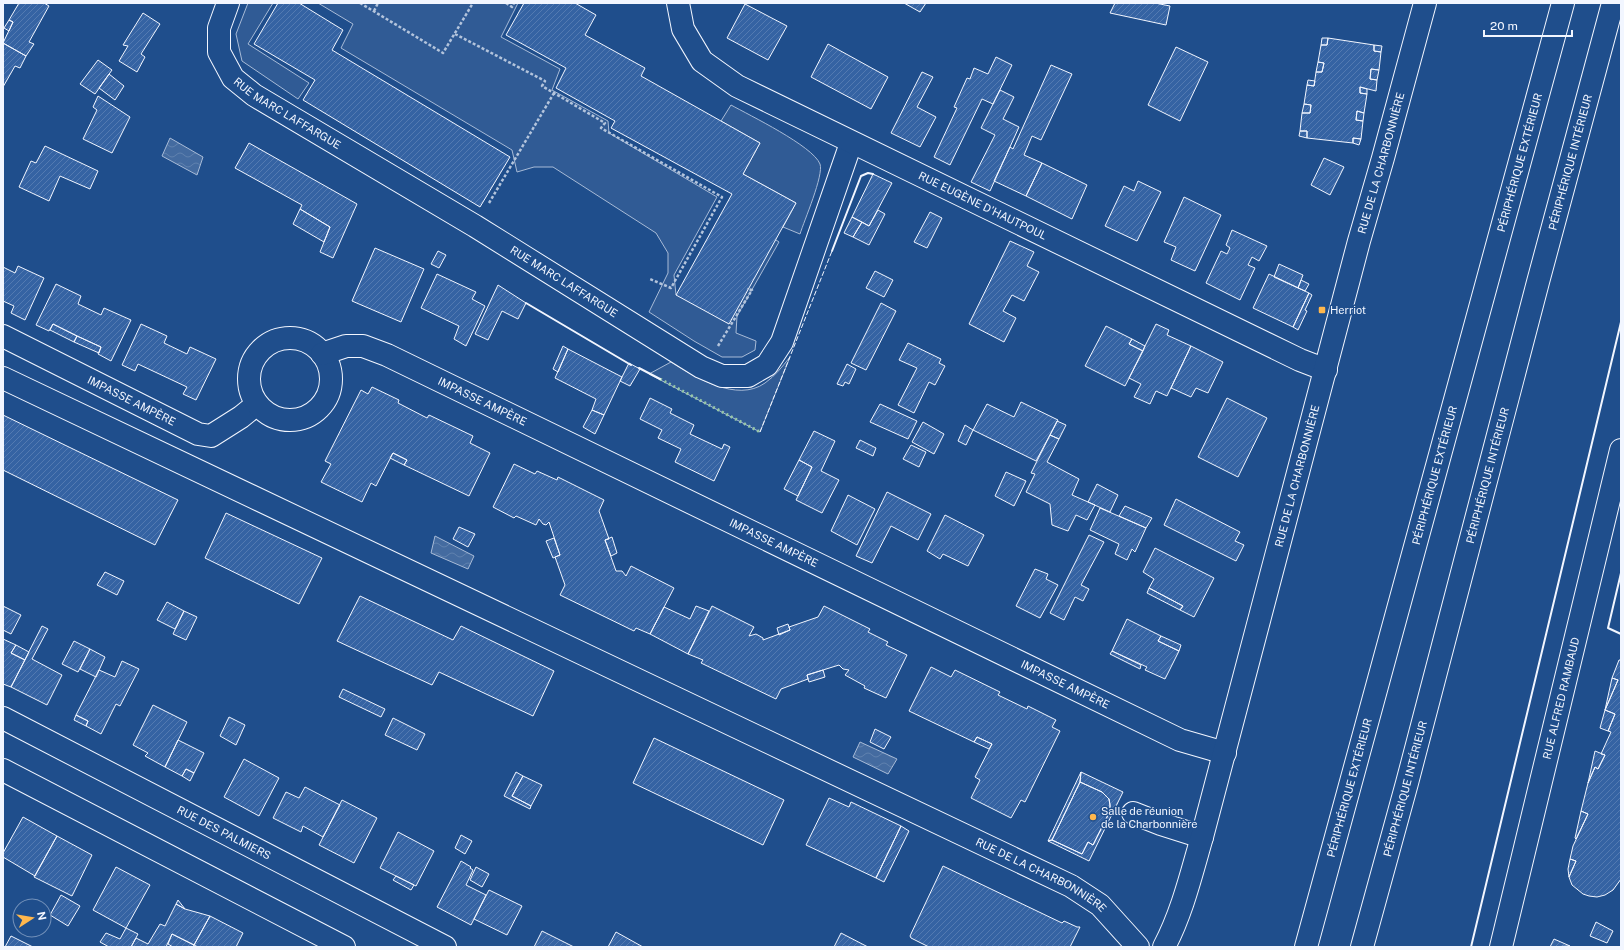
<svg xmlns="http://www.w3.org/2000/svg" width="1624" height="950" font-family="'Public Sans',sans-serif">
<defs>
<pattern id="water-waves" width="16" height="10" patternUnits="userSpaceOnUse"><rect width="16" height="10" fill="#446ba0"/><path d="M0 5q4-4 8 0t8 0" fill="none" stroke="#5f81ae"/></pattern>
<pattern id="building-hatch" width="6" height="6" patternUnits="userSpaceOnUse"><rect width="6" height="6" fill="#3563a3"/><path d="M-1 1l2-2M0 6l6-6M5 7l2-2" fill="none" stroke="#537ab1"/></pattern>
</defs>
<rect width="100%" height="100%" fill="#1f4e8c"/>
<!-- green -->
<path fill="#305b95" stroke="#a8bbd7" d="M 248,3 L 273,3 L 248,44 L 309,83 L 298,99 L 242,61 L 236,34 Z
M 318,3 L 518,3 L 501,37 L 560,69 L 552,90 L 608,121 L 609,133 L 717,197 L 674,275 L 676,295 L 776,240 L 779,242 L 737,316 L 736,333 L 756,341 L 755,350 L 742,357 L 722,357 L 694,341 L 649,312 L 668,273 L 668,253 L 656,233 L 553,167 L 534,167 L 517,172 L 512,150 L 341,48 L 353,24 Z
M 731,105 C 749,115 813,146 820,164 C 824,175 804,221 800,234 L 783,227 L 796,203 L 743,174 L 760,143 L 721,121 Z
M 790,357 L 760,432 L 649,374 L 671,362 C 695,377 737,403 765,383 C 775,376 782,367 790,357 Z"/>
<!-- water -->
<path fill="url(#water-waves)" stroke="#a8bbd7" d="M 170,138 L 203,157 L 197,175 L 162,156 Z
M 435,536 L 474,556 L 468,569 L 431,553 Z
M 860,742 L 897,759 L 888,774 L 853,757 Z"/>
<!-- building -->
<path fill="url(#building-hatch)" stroke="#f2f6ff" d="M 19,3 L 44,3 L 49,6 L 29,42 L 34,44 L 26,56 L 3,43 L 13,22 L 9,20 Z
M 278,3 L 299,3 L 343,30 L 332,50 L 510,157 L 480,207 L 303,100 L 315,80 L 254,44 Z
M 524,3 L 575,3 L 596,15 L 585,35 L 645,68 L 641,76 L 760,143 L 743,174 L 796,203 L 729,324 L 676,295 L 732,194 L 611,128 L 615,121 L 556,88 L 566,68 L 506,35 Z
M 904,3 L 926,3 L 920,12 Z
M 1115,3 L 1155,3 L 1170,6 L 1166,25 L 1110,13 Z
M 745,4 L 787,26 L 768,60 L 727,38 Z
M 143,13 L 160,24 L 141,54 L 145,57 L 137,72 L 119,61 L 128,46 L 123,45 Z
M 9,20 L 13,22 L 9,31 L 4,28 Z
M 1322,38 L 1328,38 L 1327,45 L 1321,45 Z
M 1328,38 L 1374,45 L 1374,51 L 1381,52 L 1379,70 L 1371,69 L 1370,79 L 1377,80 L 1376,91 L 1360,87 L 1360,93 L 1367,94 L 1364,113 L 1357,111 L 1356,120 L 1363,121 L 1361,139 L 1353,138 L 1353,143 L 1307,138 L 1307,131 L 1300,131 L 1302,113 L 1310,113 L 1311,105 L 1304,104 L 1307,85 L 1314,86 L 1316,72 L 1322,72 L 1324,63 L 1318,62 L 1321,45 L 1327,45 Z
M 3,43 L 26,56 L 20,68 L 15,66 L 3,87 Z
M 828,44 L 888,77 L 871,109 L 811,77 Z
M 1374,45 L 1382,46 L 1381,52 L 1374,51 Z
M 1176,47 L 1208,62 L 1180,121 L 1148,105 Z
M 996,57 L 1012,65 L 993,104 L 982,99 L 950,165 L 934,157 L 957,108 L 954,107 L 967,78 L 970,79 L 974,68 L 988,74 Z
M 98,60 L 112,70 L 95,94 L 80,84 Z
M 1318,62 L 1324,63 L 1322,72 L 1316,72 Z
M 1051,65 L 1072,74 L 1041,140 L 1032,136 L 1024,155 L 1042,163 L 1026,196 L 994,181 L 1010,147 L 1013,149 Z
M 1371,69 L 1379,70 L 1377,80 L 1370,79 Z
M 922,72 L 933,77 L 917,107 L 936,117 L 920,147 L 891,133 Z
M 109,74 L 124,86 L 115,100 L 99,88 Z
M 1308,80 L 1315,81 L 1314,86 L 1307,85 Z
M 1360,87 L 1367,89 L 1367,94 L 1360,93 Z
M 1000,90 L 1014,97 L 1003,119 L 1019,127 L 990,191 L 971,182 L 995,135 L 981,128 Z
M 98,96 L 130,117 L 112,153 L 83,139 L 97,110 L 93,107 Z
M 1304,104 L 1311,105 L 1310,113 L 1302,113 Z
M 1357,111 L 1364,113 L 1363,121 L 1356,120 Z
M 1300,131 L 1307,131 L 1307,138 L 1299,136 Z
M 1353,138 L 1361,139 L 1359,145 L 1353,143 Z
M 249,143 L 357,204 L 333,258 L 320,252 L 330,227 L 300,209 L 302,205 L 235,168 Z
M 45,146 L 98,171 L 90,189 L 60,176 L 49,201 L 19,187 L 31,161 L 36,163 Z
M 1324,158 L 1344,167 L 1330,195 L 1311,185 Z
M 1042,163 L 1087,185 L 1072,219 L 1026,196 Z
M 873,174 L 892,183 L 869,226 L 852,217 Z
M 1138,181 L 1161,192 L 1137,241 L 1105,226 L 1124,186 L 1134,191 Z
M 1184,197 L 1221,215 L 1195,271 L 1171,260 L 1176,247 L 1164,242 Z
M 300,209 L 330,227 L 324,242 L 293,224 Z
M 878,210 L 885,214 L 869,245 L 853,237 L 862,222 L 869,226 Z
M 930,212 L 942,218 L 927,248 L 914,242 Z
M 852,217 L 862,222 L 853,237 L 844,233 Z
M 1232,230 L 1267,246 L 1259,261 L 1252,257 L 1248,265 L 1255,268 L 1240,300 L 1206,283 L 1221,251 L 1227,254 L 1230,248 L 1226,245 Z
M 1010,241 L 1034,252 L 1027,266 L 1039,272 L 1024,301 L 1012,295 L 1003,311 L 1016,318 L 1004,342 L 969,324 Z
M 375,248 L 424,269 L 401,322 L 352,301 Z
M 438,251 L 446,255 L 439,268 L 431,264 Z
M 1279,264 L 1303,275 L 1298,288 L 1274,277 Z
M 18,266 L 44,278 L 25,320 L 11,313 L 14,306 L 3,301 L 3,267 L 15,273 Z
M 875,271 L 893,280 L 884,297 L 866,288 Z
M 437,274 L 476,292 L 472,299 L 485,306 L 466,346 L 454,339 L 459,326 L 421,308 Z
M 1269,274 L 1309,293 L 1293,327 L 1253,308 Z
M 1301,280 L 1309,284 L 1305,291 L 1298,288 Z
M 56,284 L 81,296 L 78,304 L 101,315 L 104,308 L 131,320 L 111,361 L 98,354 L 101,347 L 77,336 L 53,324 L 49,331 L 36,325 Z
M 498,285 L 526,303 L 518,319 L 502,311 L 488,340 L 475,334 Z
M 1309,293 L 1312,295 L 1305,310 L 1307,311 L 1298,330 L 1293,327 Z
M 881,303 L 896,311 L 866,370 L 851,363 Z
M 53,324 L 77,336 L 74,342 L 50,330 Z
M 141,324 L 167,336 L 164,343 L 187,354 L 190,347 L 216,359 L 196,400 L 183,394 L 187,387 L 138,364 L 135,371 L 122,365 Z
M 1156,324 L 1169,330 L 1167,335 L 1191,346 L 1167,396 L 1156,391 L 1150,404 L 1134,397 L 1141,384 L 1129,378 Z
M 1106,326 L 1132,339 L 1129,344 L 1143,351 L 1125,386 L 1085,366 Z
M 77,336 L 101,347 L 99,353 L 74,342 Z
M 1132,339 L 1145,346 L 1143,351 L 1129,344 Z
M 908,343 L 941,359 L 939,363 L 945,366 L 935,385 L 929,382 L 914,413 L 898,405 L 917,368 L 899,360 Z
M 563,346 L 568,349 L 558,372 L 553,369 Z
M 1191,346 L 1223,362 L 1208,393 L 1196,388 L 1191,397 L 1171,388 Z
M 568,349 L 622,377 L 604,415 L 592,410 L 596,399 L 555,378 Z
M 629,363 L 640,369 L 630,386 L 620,381 Z
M 847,364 L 856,369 L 849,384 L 845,382 L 843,386 L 837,384 Z
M 372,387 L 399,400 L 398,403 L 427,418 L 429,415 L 473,436 L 470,443 L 490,453 L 469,496 L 404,465 L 407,460 L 393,453 L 376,486 L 371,483 L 362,502 L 321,482 L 331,464 L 325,461 L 361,390 L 368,394 Z
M 650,398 L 672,409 L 670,413 L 694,425 L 690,434 L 722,449 L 724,444 L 730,447 L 714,481 L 675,462 L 681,449 L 658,438 L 662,430 L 640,419 Z
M 1227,398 L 1267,418 L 1238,477 L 1198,457 Z
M 1021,402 L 1058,420 L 1036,461 L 973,430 L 987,404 L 1014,417 Z
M 880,404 L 917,421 L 908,439 L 870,422 Z
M 592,410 L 604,415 L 595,434 L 583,427 Z
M 3,415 L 178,500 L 155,545 L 3,470 Z
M 1057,421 L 1066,425 L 1059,439 L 1050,435 Z
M 923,422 L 944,434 L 934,454 L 912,442 Z
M 965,425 L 973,430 L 966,445 L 958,441 Z
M 814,431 L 835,441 L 821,471 L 839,480 L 822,513 L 796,500 L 812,467 L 799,460 Z
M 1050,435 L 1059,439 L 1047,462 L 1079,479 L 1072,495 L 1095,505 L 1087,520 L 1076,515 L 1068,531 L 1052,525 L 1050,504 L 1026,492 L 1035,474 L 1031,473 Z
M 860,440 L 876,448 L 873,456 L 856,448 Z
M 911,445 L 926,452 L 919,467 L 903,459 Z
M 393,453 L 407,460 L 404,465 L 390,458 Z
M 799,460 L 812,467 L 798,496 L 784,489 Z
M 514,464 L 535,474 L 537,471 L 557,480 L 558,477 L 604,500 L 599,511 L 609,539 L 605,540 L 616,571 L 622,571 L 626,576 L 631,566 L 674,588 L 650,634 L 636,628 L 634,631 L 560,595 L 565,585 L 555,557 L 560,555 L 549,522 L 546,525 L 543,524 L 539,519 L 536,525 L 516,516 L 514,518 L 493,507 Z
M 1006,472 L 1026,481 L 1014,506 L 995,496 Z
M 1097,484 L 1118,495 L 1110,512 L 1088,502 Z
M 887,492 L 931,514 L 918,540 L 891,526 L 872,563 L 856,556 Z
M 848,495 L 875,509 L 857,545 L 831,531 Z
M 1176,499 L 1240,532 L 1235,541 L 1244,545 L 1236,561 L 1164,525 Z
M 1125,506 L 1152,518 L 1146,528 L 1119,516 Z
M 1100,508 L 1146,528 L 1135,552 L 1132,549 L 1127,560 L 1115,554 L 1119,544 L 1090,530 Z
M 226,513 L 322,558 L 299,604 L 205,558 Z
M 945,515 L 984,535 L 968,566 L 943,554 L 940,559 L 927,551 Z
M 459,527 L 475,534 L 468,547 L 453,539 Z
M 1089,535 L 1104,542 L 1081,585 L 1089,589 L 1083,601 L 1075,597 L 1064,620 L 1050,613 Z
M 612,537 L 617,553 L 611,556 L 605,540 Z
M 554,538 L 560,555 L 553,558 L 546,541 Z
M 1155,548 L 1214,578 L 1194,617 L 1180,610 L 1183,606 L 1149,588 L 1154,579 L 1143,572 Z
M 1035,569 L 1048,574 L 1046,579 L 1058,585 L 1040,618 L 1016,606 Z
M 105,572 L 124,581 L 117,595 L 97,585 Z
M 1149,588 L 1183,606 L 1180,610 L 1147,593 Z
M 360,596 L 453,640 L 461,626 L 554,671 L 533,716 L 439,672 L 432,685 L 337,641 Z
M 167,602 L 184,611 L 175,629 L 157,620 Z
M 3,606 L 21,615 L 11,634 L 3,630 Z
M 696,606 L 709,611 L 688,654 L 650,634 L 664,607 L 690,619 Z
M 712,606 L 754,627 L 749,636 L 756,634 L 763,638 L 763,640 L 790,630 L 789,627 L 818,617 L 824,606 L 870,629 L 868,632 L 888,642 L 886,645 L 907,655 L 886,698 L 864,688 L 865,686 L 845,675 L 849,670 L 843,669 L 839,665 L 807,675 L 808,679 L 781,689 L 776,699 L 701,663 L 703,660 L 688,654 Z
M 184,611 L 197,617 L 186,640 L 173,634 Z
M 1127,619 L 1161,636 L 1158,641 L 1179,651 L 1165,679 L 1145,670 L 1147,667 L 1112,651 Z
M 788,624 L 790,630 L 779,635 L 777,628 Z
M 42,626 L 48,629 L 32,659 L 62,675 L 47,705 L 11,687 Z
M 1161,636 L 1181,645 L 1179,651 L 1158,641 Z
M 3,639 L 16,645 L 11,653 L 25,660 L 11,687 L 3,684 Z
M 74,641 L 90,649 L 78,672 L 62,664 Z
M 16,645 L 29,652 L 25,660 L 11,653 Z
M 90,649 L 105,657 L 96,677 L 80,669 Z
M 1112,651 L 1141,665 L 1140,669 L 1110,654 Z
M 1619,660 L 1621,660 L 1621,879 L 1613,890 L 1605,895 L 1597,897 L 1589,896 L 1583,894 L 1572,885 L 1569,877 L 1576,861 L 1570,859 L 1573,846 L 1588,814 L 1581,811 L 1588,783 L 1595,767 L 1598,769 L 1605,755 L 1601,754 L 1611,732 L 1608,731 L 1615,714 L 1605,710 L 1618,680 L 1612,678 Z
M 122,661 L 139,669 L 120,706 L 116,704 L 101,734 L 86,726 L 88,721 L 76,715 L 99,670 L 115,677 Z
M 931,667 L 951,677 L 955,670 L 1000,692 L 998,695 L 1027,709 L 1028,706 L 1056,720 L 1052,727 L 1060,731 L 1025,802 L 1021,800 L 1011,818 L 971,798 L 980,780 L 975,777 L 992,744 L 977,737 L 974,742 L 909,711 Z
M 823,670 L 825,677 L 809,682 L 807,675 Z
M 1612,678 L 1618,680 L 1605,710 Z
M 343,689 L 385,709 L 381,717 L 339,697 Z
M 153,705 L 187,722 L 165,767 L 145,756 L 148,753 L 133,745 Z
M 1605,710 L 1615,714 L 1608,731 L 1600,728 Z
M 76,715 L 88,721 L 86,726 L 74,720 Z
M 229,717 L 245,725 L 236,745 L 220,736 Z
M 393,718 L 425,734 L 417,750 L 385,735 Z
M 875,729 L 891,737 L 884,749 L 870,742 Z
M 977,737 L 992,744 L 989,749 L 974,742 Z
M 654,738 L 784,800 L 763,845 L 633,783 Z
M 178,740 L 204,753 L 194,773 L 186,769 L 182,776 L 165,767 Z
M 1595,751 L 1605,755 L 1598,769 L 1595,767 L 1588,783 Z
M 244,759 L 279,778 L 259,816 L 224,797 Z
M 186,769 L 194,773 L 190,781 L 182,776 Z
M 516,772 L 523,776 L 512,796 L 531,806 L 530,809 L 504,796 Z
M 1081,772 L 1123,792 L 1089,861 L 1048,841 L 1052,840 L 1082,854 L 1088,842 L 1093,845 L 1110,811 L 1110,805 L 1109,799 L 1102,792 L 1080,782 Z
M 1081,772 L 1080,782 L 1052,840 L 1048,841 Z
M 523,776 L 542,785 L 531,806 L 512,796 Z
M 1080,782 L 1102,792 L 1109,799 L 1110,805 L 1110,811 L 1093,845 L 1088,842 L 1082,854 L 1052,840 Z
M 305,787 L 340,805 L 323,837 L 303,826 L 301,832 L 273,818 L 286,792 L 299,798 Z
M 829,798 L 849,807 L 851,802 L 901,826 L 876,878 L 806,845 Z
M 342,800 L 377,818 L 354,863 L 319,845 Z
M 1581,811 L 1588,814 L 1576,839 L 1575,838 Z
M 23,817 L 57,836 L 35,876 L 3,857 L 3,853 Z
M 901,826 L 909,831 L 884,882 L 876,878 Z
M 398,832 L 434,851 L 416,886 L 380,868 Z
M 461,835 L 472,841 L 465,854 L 455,848 Z
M 57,836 L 92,855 L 72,896 L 34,877 Z
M 1570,859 L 1576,861 L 1569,877 L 1568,869 Z
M 461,861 L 471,867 L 470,868 L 473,870 L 466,885 L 486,895 L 471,925 L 437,907 Z
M 943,866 L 1062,923 L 1064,921 L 1077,927 L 1080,927 L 1070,947 L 929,947 L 911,938 L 910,936 Z
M 116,867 L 150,885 L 126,928 L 93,910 Z
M 476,867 L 489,874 L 482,887 L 470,880 Z
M 396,876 L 414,885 L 411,890 L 393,880 Z
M 489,890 L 522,906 L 507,935 L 474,919 Z
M 61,895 L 80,906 L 68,926 L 50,915 Z
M 178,900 L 185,909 L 176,904 Z
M 176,904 L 185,909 L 210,916 L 194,945 L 172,934 L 166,947 L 131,947 L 136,938 L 148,944 L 160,924 L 165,926 Z
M 210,916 L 243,933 L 236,947 L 198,947 L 194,945 Z
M 1596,922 L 1613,931 L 1607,943 L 1590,936 Z
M 126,928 L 138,934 L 131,947 L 109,947 L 100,942 L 106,933 L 120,939 Z
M 542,931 L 574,947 L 534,947 Z
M 616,932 L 643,947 L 608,947 Z
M 841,933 L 868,947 L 834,947 Z
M 172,934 L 194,945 L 193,947 L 173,947 L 168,944 Z
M 11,936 L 33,947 L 5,947 Z
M 1554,939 L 1570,946 L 1550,947 Z"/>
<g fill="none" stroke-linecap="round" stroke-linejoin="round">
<defs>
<g id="minor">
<path id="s1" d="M 228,3 L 219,28 L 219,52 L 233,78 L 254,95 L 475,226 L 701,367 L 722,376 L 748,376 L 767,365 L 782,342 L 851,143"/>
<path id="s2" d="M 678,3 L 683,29 L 702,61 L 737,86 L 1300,360 L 1326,370"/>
<path id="s3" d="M 3,336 L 198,434 L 211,436 L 241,417 L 257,404"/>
<circle cx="290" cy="379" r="41"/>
<path id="s4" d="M 322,354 L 346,346 L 363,346 L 387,355 L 1180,740 L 1225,753"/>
<path id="s5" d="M 3,378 L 1071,886 L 1100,905 L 1138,947"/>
<path id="s6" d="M 3,718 L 445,947"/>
<path d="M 3,770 L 344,947"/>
<path d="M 1133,813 L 1161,824 L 1202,837"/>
<path id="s7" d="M 1164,947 C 1182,913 1191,875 1202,837 L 1359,241 L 1383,158 L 1425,3"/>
<path id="s8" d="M 1501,947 L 1621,450"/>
</g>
<g id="highway">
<path id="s9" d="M 1306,947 L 1563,3"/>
<path id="s10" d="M 1362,947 L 1407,783 L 1538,282 L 1613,3"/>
</g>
</defs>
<!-- minor casing -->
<use href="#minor" stroke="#f2f6ff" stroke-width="24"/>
<!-- highway casing -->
<use href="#highway" stroke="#f2f6ff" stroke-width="24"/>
<!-- path -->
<path stroke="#b3c4dc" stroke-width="2.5" stroke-dasharray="3 2" stroke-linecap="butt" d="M 360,3 L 443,53 L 473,3
M 506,3 L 512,7 L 514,3
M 374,11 L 378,3
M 455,34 L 545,81 L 542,86 L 605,123 L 601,128 L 722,197 L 671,288 L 650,279
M 489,203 L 554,93
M 718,346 L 752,290 L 747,289"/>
<!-- minor -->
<use href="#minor" stroke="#1f4e8c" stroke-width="22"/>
<!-- highway -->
<use href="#highway" stroke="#1f4e8c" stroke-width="22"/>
<!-- hedge -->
<path stroke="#97c8a6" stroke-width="3" stroke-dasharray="2 3" stroke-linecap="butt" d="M 660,379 L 760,432"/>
<!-- fence -->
<path stroke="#f2f6ff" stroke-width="1" stroke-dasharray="5 2" stroke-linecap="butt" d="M 760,432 L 832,251"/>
<!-- wall -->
<path stroke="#f2f6ff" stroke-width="2" d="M 832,251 L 861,176 L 868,173 L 873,174
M 526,303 L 631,365
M 639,368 L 660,379
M 1621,573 L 1608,628 L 1621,634
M 1471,947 L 1621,322"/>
</g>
<!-- markers -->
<g fill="#ffb74d" stroke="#1f4e8c" stroke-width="1.5">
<rect x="1318" y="306" width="8" height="8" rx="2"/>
<circle cx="1093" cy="817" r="4"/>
</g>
<g text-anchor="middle" stroke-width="3" stroke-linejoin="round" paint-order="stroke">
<!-- street labels -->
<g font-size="11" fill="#f2f6ff" stroke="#1f4e8c">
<text dy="4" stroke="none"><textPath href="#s1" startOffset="145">RUE MARC LAFFARGUE</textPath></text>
<text dy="4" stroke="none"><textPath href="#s9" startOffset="813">PÉRIPHÉRIQUE EXTÉRIEUR</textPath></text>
<text dy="4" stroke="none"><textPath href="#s10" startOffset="812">PÉRIPHÉRIQUE INTÉRIEUR</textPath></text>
<text dy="4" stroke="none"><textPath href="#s7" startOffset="814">RUE DE LA CHARBONNIÈRE</textPath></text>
<text dy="4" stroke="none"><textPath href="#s2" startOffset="380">RUE EUGÈNE D'HAUTPOUL</textPath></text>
<text dy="4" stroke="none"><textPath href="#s1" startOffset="469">RUE MARC LAFFARGUE</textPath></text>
<text dy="4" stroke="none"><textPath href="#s3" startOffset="144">IMPASSE AMPÈRE</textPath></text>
<text dy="4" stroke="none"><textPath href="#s4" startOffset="174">IMPASSE AMPÈRE</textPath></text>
<text dy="4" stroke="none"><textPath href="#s9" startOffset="489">PÉRIPHÉRIQUE EXTÉRIEUR</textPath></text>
<text dy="4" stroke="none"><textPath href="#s10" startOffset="488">PÉRIPHÉRIQUE INTÉRIEUR</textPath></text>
<text dy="4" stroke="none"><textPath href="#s7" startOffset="490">RUE DE LA CHARBONNIÈRE</textPath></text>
<text dy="4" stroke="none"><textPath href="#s4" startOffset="498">IMPASSE AMPÈRE</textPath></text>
<text dy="4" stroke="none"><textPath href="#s4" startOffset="822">IMPASSE AMPÈRE</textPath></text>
<text dy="4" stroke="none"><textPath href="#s8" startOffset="256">RUE ALFRED RAMBAUD</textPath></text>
<text dy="4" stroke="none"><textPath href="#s9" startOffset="165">PÉRIPHÉRIQUE EXTÉRIEUR</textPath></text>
<text dy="4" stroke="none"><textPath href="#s10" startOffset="164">PÉRIPHÉRIQUE INTÉRIEUR</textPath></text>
<text dy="4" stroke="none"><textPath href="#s6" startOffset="249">RUE DES PALMIERS</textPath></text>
<text dy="4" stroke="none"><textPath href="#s5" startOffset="1151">RUE DE LA CHARBONNIÈRE</textPath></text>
</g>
<!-- poi labels -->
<g font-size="11" fill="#f2f6ff" stroke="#1f4e8c" text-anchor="start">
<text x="1330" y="314">Herriot</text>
<text x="1101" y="815">Salle de réunion<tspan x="1101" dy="13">de la Charbonnière</tspan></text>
</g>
</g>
<!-- border -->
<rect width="1624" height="950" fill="none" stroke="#f2f6ff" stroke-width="8"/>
<!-- north arrow -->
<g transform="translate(32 918) rotate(78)"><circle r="19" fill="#1f4e8c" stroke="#7391ba"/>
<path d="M0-3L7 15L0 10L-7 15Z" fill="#ffb74d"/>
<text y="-6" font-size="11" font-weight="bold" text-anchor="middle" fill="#f2f6ff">N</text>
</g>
<!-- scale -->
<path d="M1484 30v6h88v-6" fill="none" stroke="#f2f6ff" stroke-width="2"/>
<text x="1490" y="30" font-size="12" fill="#f2f6ff" stroke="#1f4e8c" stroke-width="3" paint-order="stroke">20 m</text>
</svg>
